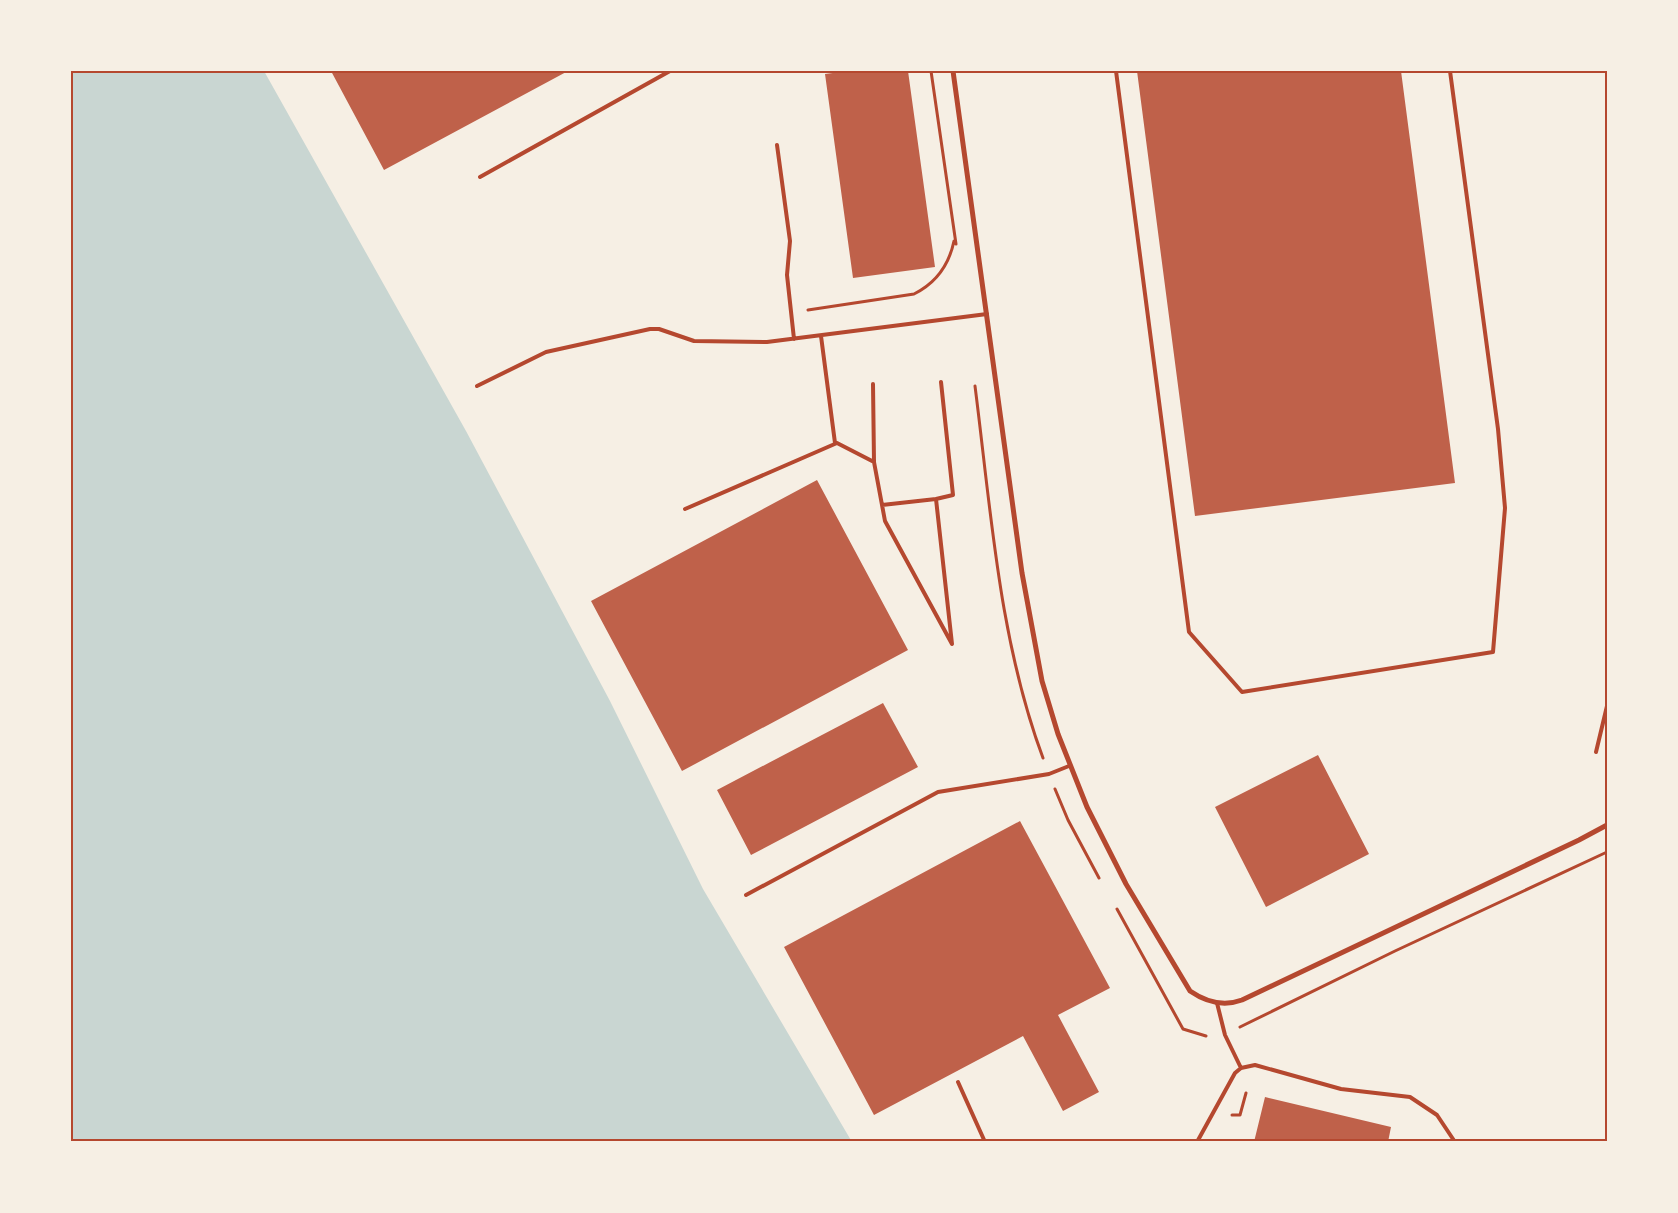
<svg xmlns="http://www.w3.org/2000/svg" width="1678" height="1213" font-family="Roboto,sans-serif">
<rect width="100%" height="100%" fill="#f6efe4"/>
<!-- water -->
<path fill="#c9d6d2" d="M 71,71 L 264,71 L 466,431 L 610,701 L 703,889 L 852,1142 L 71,1142 Z"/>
<!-- building -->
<path fill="#bf614a" d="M 331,71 L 568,71 L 384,170 Z
M 848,71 L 908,71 L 935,267 L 853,278 L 825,74 Z
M 1137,71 L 1401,71 L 1455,483 L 1195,516 Z
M 817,480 L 908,650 L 682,771 L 591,601 Z
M 883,703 L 918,767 L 751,855 L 717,790 Z
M 1318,755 L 1369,854 L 1266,907 L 1215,807 Z
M 1020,821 L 1110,988 L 1058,1015 L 1099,1092 L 1063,1111 L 1023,1036 L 874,1115 L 784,947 Z
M 1265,1097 L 1391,1127 L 1388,1142 L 1254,1142 Z"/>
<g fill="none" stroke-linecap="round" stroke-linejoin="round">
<!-- path -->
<path stroke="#b5482f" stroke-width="3" d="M 931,71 L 956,244
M 808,310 L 914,294 C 936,283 949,265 954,241
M 975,386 C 991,511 999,640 1043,758
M 1055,789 L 1068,820 L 1099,878
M 1117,909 L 1183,1029 L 1206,1036
M 1240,1027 L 1395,951 L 1607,852
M 1232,1115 L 1240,1115 L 1246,1093"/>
<!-- service -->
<path stroke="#b5482f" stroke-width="4" d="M 1116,71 L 1189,632 L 1242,692 L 1493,652 L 1505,508 L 1498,429 L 1450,71
M 777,145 L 790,241 L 787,275 L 794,339
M 480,177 L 670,71
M 477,386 L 546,352 L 650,329 L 659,329 L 694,341 L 767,342 L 987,314
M 837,443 L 874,462 L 873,384
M 874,462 L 885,521 L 952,644 L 936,499 L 953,495 L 941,382
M 882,505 L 936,499
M 685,509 L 837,443 L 835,443 L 821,336
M 1596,752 L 1607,706
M 746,895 L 938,792 L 1049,774 L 1069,766
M 1217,1003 L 1225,1035 L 1241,1068
M 958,1082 L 985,1142
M 1197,1142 L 1235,1073 L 1241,1068 L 1255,1065 L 1341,1089 L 1410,1097 L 1437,1115 L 1455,1142"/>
<!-- minor -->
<path stroke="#b5482f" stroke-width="5" d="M 953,71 L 1022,573 L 1042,681 L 1058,734 L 1087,807 L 1126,884 L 1190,991 C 1206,1002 1223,1007 1242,1000 L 1579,840 L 1607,825"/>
</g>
<!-- border -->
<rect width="1678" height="1213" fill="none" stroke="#f6efe4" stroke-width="145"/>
<rect x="72" y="72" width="1534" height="1068" fill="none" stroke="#b5482f" stroke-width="2"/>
</svg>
